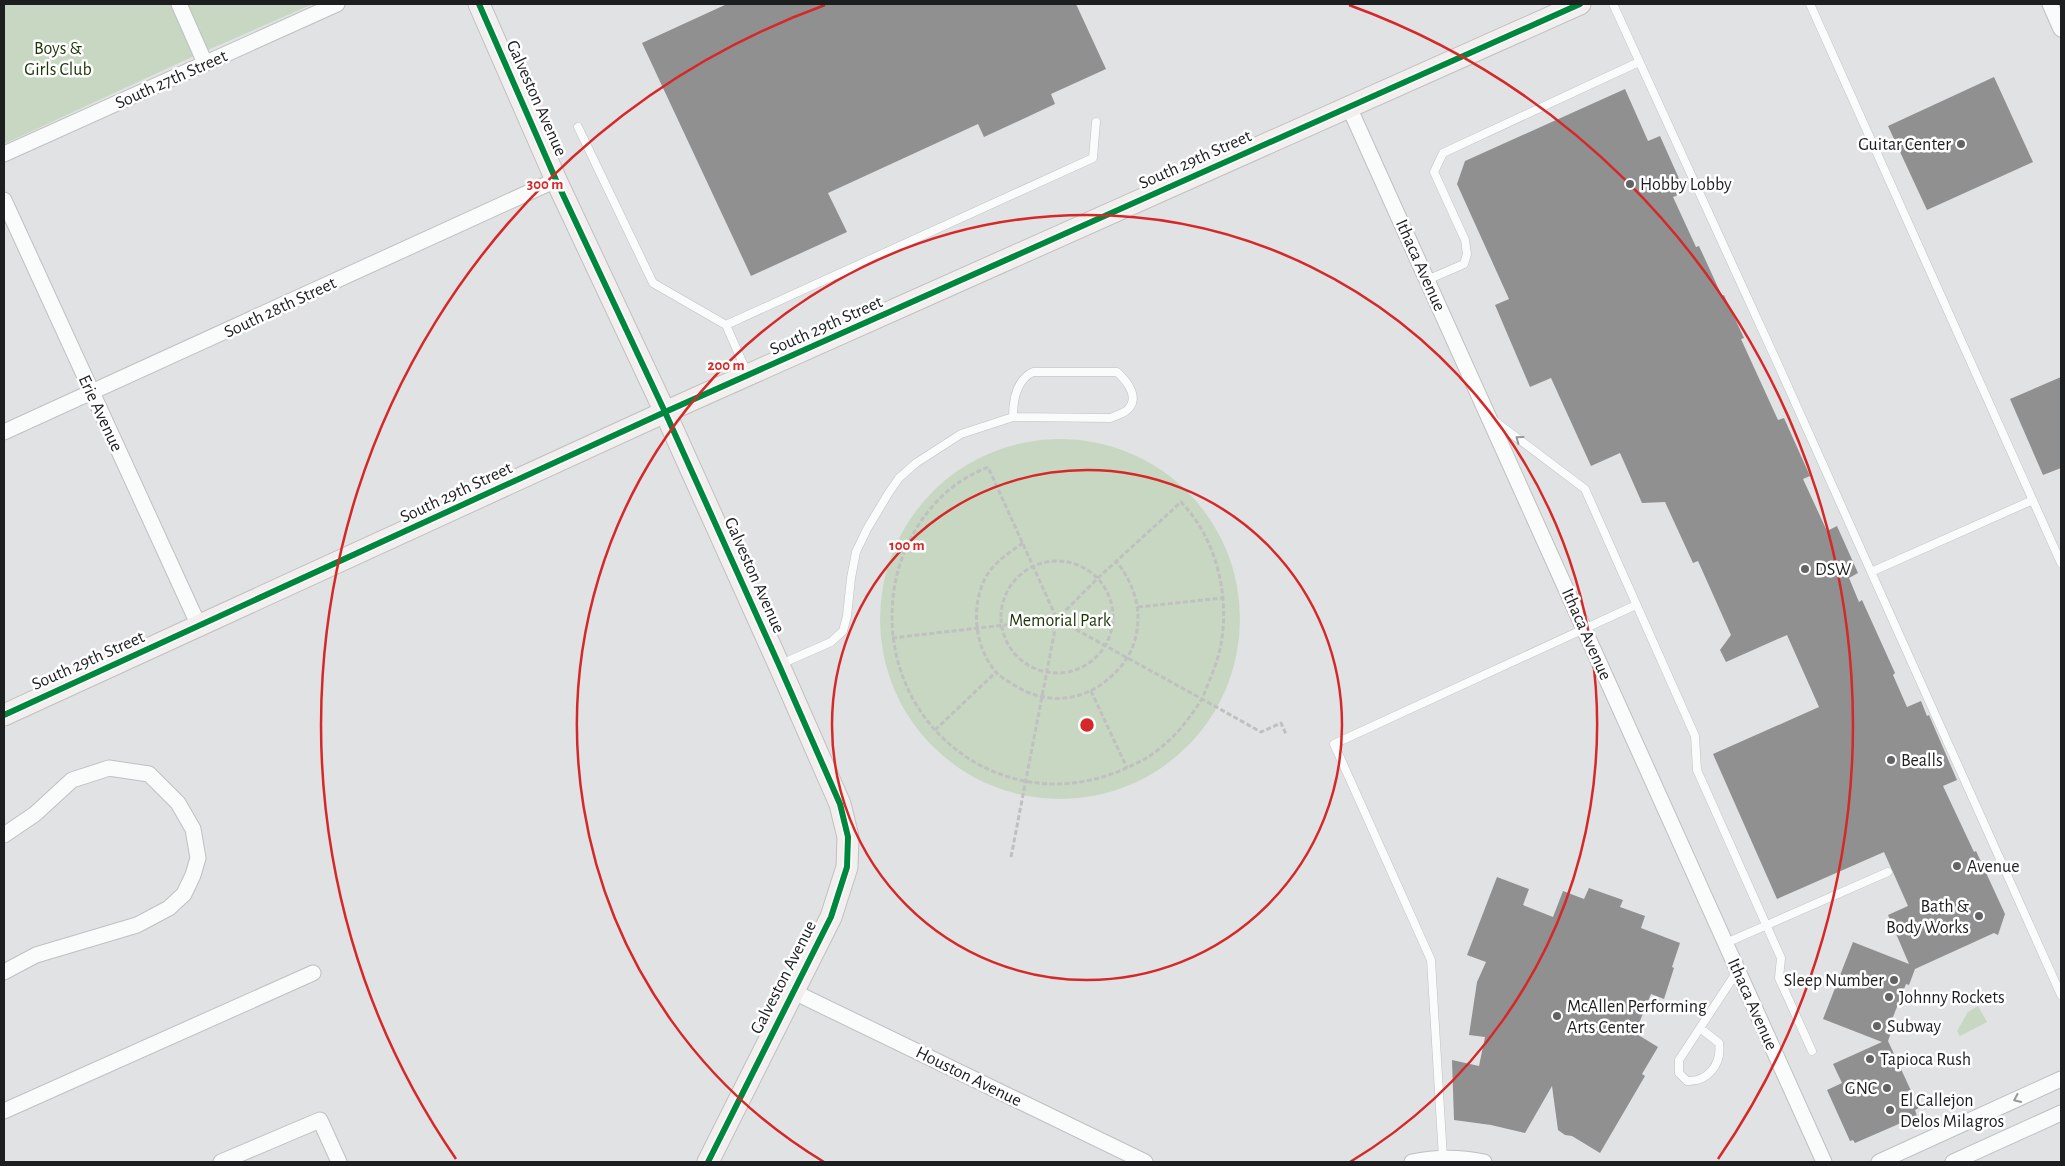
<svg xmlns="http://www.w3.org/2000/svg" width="2065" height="1166" font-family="'Alegreya Sans',sans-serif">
<rect width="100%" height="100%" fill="#e0e2e4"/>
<!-- green -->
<path fill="#c7d7c1" d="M 4,4 L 313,4 L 194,56 L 4,144 Z
M880 619a180 180 0 1 1 360 0a180 180 0 1 1-360 0Z
M 1978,1006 L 1987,1022 L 1960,1036 L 1957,1031 L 1968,1012 Z"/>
<!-- building -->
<path fill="#909090" d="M 727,4 L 1076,4 L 1106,69 L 1051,94 L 1055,104 L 984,137 L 978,124 L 828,193 L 847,232 L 751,276 L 642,43 Z
M 1994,77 L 2033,162 L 1927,210 L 1888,126 Z
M 1625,89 L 1648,141 L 1660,136 L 1685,192 L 1673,197 L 1696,247 L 1699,246 L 1722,296 L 1724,295 L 1744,338 L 1741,339 L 1778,420 L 1784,418 L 1810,476 L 1803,479 L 1827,531 L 1837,526 L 1858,573 L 1849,578 L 1859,602 L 1862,600 L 1895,673 L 1893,675 L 1907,707 L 1921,701 L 1927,716 L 1929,715 L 1957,780 L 1943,786 L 1974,852 L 1976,851 L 2005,914 L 1998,935 L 1994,933 L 1915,969 L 1909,985 L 1906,984 L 1891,1022 L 1894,1024 L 1888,1041 L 1919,1108 L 1915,1110 L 1917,1116 L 1855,1143 L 1853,1140 L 1850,1141 L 1827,1090 L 1842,1083 L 1833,1064 L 1882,1042 L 1823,1019 L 1853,942 L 1909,964 L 1888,915 L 1908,906 L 1884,852 L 1777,899 L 1713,754 L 1819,707 L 1787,635 L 1726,662 L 1720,650 L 1731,635 L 1698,561 L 1693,563 L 1665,502 L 1642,503 L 1620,453 L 1591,466 L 1551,378 L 1530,387 L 1495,305 L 1509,299 L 1457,184 L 1465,161 Z
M 2061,377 L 2061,468 L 2043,475 L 2010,399 Z
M 1497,877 L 1529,889 L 1523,905 L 1553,917 L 1563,891 L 1584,899 L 1589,888 L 1623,900 L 1620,907 L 1645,916 L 1641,928 L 1680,943 L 1672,967 L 1674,968 L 1664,999 L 1651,994 L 1635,1033 L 1658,1047 L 1642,1074 L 1645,1076 L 1600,1153 L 1572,1136 L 1565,1135 L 1558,1130 L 1552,1086 L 1525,1133 L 1491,1125 L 1454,1120 L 1452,1060 L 1479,1066 L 1485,1037 L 1469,1035 L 1477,982 L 1486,962 L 1467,955 Z"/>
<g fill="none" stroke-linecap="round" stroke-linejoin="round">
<defs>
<path id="lane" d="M 1613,4 L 1776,360 L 2061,995
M 1810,4 L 2061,563
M 578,127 L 653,283 L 726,325 L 748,375
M 1427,280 L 1464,264 L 1467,254 L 1465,240 L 1434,172 L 1443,153 L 1639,62
M 726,325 L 1093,158 L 1096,122
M 1492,419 L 1585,489 L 1695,736 L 1697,770 L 1781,958 L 1779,978 L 1812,1051
M 1871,572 L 2033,500
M 781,664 L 831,642 L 843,631 L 847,616 L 851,578 L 856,552 L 867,529 L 888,494 L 899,478 L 916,463 L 961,434 L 1013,417 L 1110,418 C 1115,416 1122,414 1126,411 C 1141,399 1128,382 1117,372 L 1033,372 C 1016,380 1013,400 1013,417
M 1726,943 L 1888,872
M 1700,1028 L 1719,1043 C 1722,1064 1708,1082 1687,1081 L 1679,1073 L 1679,1060 L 1738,970
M 1443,1158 L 1431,960 L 1334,744 L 1636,605"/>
<path id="street" d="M 179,4 L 205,63
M 2050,4 L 2061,29
M 1349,107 L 1824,1162
M 4,154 L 337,4
M 4,200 L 199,626
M 4,432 L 556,180
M 4,835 L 35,814 L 72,780 L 109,768 L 149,774 L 178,803 L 193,829 L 198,858 L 193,875 L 184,894 L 169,908 L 137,925 L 36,955 L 4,972
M 792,991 L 1145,1162
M 4,1111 L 313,973
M 221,1162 L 320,1120 L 339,1162
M 1412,1162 C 1436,1157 1460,1157 1484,1162
M 1879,1162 L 2061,1079
M 1953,1162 L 2061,1113"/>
<path id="secondary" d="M 479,4 L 556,180 L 665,412 L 779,665 L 840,804 L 848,837 L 847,867 L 831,917 L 708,1162
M 4,715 L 665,412 L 1580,4"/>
</defs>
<!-- lane casing -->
<use href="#lane" stroke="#bfc0c2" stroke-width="9"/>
<!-- street casing -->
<use href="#street" stroke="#bfc0c2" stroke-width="17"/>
<!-- secondary casing -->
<use href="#secondary" stroke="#bfc0c2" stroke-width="23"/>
<!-- path -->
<path stroke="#c0c0c0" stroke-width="3" stroke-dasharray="5 2.5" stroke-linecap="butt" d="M 1023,543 C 1010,552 996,561 987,575 C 970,604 974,647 996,672 C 999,676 1006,680 1011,683 C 1039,702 1070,704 1099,686 C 1114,676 1127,662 1133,646 C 1144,615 1136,586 1116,561
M1001 617a56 56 0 1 1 112 0a56 56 0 1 1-112 0Z
M 1138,607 L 1222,598
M 892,638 L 1057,619 L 1202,699 C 1189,719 1175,738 1155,752 C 1145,760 1133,765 1122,770 C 1002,821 880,725 893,598 C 897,553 923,506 961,481 C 970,475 979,471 988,467 L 1057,619
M 1091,691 L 1127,768
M 935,730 L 996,672
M 1011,857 L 1057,619 L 1098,578 L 1181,502 C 1216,538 1230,595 1221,644 C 1218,662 1209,681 1202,699 L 1261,732 L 1281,723 L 1286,734"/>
<!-- lane -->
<use href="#lane" stroke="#fafbfb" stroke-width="8"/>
<!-- street -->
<use href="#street" stroke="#fafbfb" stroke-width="15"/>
<!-- secondary -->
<use href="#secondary" stroke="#f3efee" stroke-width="21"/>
<defs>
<path id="cycleway" d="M 479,4 L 556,180 L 665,412 L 779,665 L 840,804 L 848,837 L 847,867 L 831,917 L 708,1162
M 4,715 L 665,412 L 1580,4"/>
</defs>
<!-- cycleway casing -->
<use href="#cycleway" stroke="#fff" stroke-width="9"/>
<!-- cycleway -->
<use href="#cycleway" stroke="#00873e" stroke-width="6"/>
</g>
<!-- one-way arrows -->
<defs><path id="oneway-chevron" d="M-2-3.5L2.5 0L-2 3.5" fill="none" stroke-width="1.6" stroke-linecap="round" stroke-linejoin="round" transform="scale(1.25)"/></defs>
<g stroke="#979898">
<use href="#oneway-chevron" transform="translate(1519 439) rotate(-144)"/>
<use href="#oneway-chevron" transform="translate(2017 1099) rotate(156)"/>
</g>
<!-- distance rings -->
<g fill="none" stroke="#d62828" stroke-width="2.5">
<circle cx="1087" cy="725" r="255"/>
<path d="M824 1162A510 510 0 1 1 1350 1162"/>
<path d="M456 1159A766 766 0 0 1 825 5M1349 5A766 766 0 0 1 1718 1159"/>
</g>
<!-- markers -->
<g fill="#616365" stroke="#fff" stroke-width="2">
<circle cx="1961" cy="144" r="5"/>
<circle cx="1630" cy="184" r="5"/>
<circle cx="1805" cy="569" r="5"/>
<circle cx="1891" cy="760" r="5"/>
<circle cx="1957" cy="866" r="5"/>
<circle cx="1979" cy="916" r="5"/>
<circle cx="1894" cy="980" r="5"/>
<circle cx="1889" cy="997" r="5"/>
<circle cx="1557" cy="1016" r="5"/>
<circle cx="1877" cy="1026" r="5"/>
<circle cx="1870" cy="1059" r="5"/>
<circle cx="1887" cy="1088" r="5"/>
<circle cx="1890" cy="1110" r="5"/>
</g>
<g text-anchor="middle" stroke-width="5" stroke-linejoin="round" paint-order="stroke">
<!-- park labels -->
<g font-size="18" fill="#1a3506" stroke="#fff">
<text x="58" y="54">Boys &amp;<tspan x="58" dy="21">Girls Club</tspan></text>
<text x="1060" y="626">Memorial Park</text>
</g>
<!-- street labels -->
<g font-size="18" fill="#1d1e20" stroke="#fff">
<text transform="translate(171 79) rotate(-24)" y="6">South 27th Street</text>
<text transform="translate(537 98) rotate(66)" y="6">Galveston Avenue</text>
<text transform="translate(1195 159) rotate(-24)" y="6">South 29th Street</text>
<text transform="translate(1421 265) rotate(66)" y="6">Ithaca Avenue</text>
<text transform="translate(280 307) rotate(-25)" y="6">South 28th Street</text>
<text transform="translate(826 325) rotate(-24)" y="6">South 29th Street</text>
<text transform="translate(101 413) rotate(65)" y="6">Erie Avenue</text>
<text transform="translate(456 492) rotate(-25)" y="6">South 29th Street</text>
<text transform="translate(755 575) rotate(66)" y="6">Galveston Avenue</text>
<text transform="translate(1587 634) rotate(66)" y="6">Ithaca Avenue</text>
<text transform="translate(88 660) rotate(-24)" y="6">South 29th Street</text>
<text transform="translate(783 977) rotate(-63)" y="6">Galveston Avenue</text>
<text transform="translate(1753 1004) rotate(66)" y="6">Ithaca Avenue</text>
<text transform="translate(969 1076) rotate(26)" y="6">Houston Avenue</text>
</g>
<!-- poi labels -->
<g font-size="18" fill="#1d1e20" stroke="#fff" text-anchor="start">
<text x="1951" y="150" text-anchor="end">Guitar Center</text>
<text x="1640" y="190">Hobby Lobby</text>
<text x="1815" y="575">DSW</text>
<text x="1901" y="766">Bealls</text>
<text x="1967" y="872">Avenue</text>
<text x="1969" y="912" text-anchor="end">Bath &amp;<tspan x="1969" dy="21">Body Works</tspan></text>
<text x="1884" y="986" text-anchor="end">Sleep Number</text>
<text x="1899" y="1003">Johnny Rockets</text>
<text x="1567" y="1012">McAllen Performing<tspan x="1567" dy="21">Arts Center</tspan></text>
<text x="1887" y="1032">Subway</text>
<text x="1880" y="1065">Tapioca Rush</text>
<text x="1877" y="1094" text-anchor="end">GNC</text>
<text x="1900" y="1106">El Callejon<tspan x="1900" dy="21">Delos Milagros</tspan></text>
</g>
</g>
<circle cx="1087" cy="725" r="8" fill="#d62828" stroke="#fff" stroke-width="2.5"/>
<g font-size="15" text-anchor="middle" font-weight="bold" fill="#d62828" stroke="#fff" stroke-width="5" stroke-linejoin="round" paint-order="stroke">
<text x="545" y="189">300 m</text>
<text x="726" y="370">200 m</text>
<text x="907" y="550">100 m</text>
</g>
<!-- border -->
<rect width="2065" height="1166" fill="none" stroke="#1d1e20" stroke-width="10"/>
</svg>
